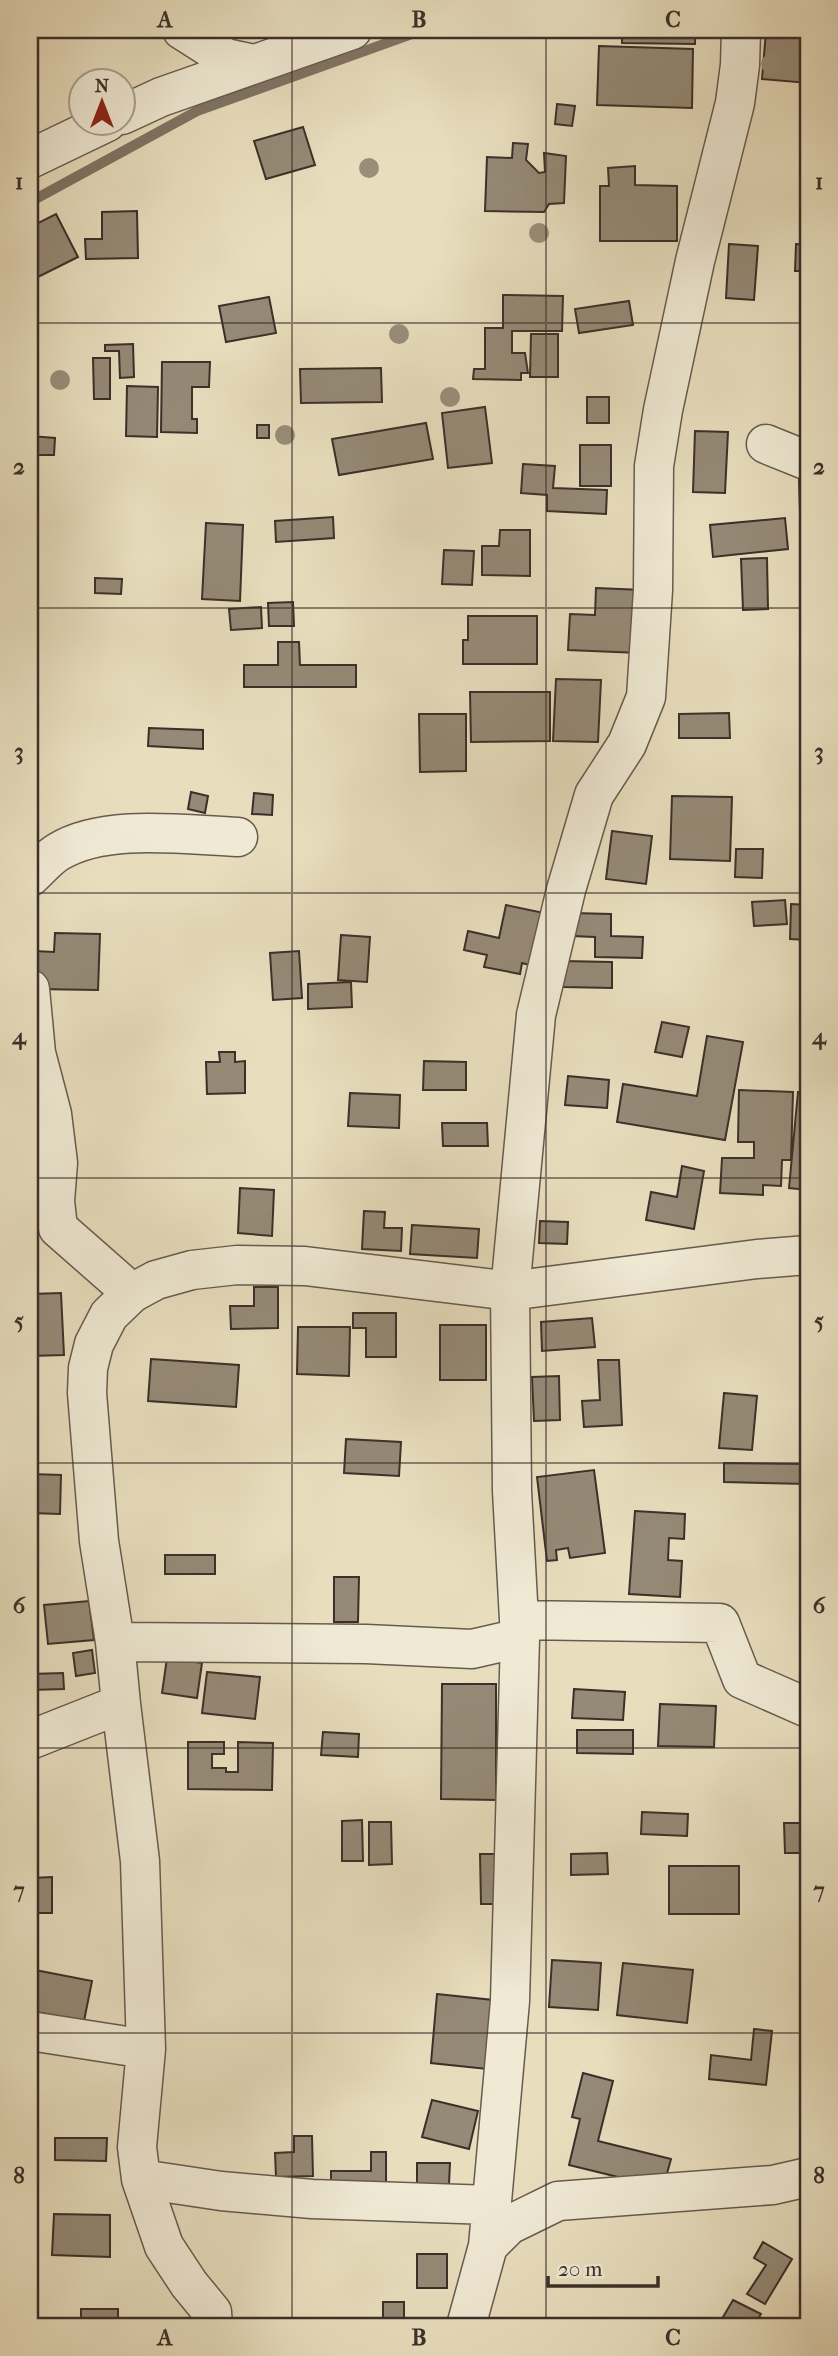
<svg xmlns="http://www.w3.org/2000/svg" width="838" height="2356" font-family="'IM FELL French Canon',serif">
<rect width="100%" height="100%" fill="#e8debe"/>
<filter id="stains"><feTurbulence type="fractalNoise" baseFrequency=".00286" numOctaves="4"/><feColorMatrix values="0 0 0 0 .2 0 0 0 0 .09 0 0 0 0 .02 0 0 0 .5 -.17"/></filter>
<radialGradient id="worn" r=".72"><stop offset=".6" stop-color="#630" stop-opacity="0"/><stop offset="1" stop-color="#630" stop-opacity=".3"/></radialGradient>
<g fill="none" stroke-linecap="round" stroke-linejoin="round">
<!-- stream -->
<path stroke="#807465" stroke-width="10" d="M 30,202 L 197,111 L 423,30"/>
</g>
<!-- building -->
<path fill="#958a77" stroke="#3c2f2a" stroke-width="2" d="M 622,30 L 695,30 L 695,44 L 622,43 Z
M 784,30 L 808,30 L 808,83 L 762,79 L 766,31 L 784,33 Z
M 599,46 L 693,49 L 692,108 L 597,105 Z
M 557,104 L 575,106 L 572,126 L 555,124 Z
M 303,127 L 315,165 L 266,179 L 254,141 Z
M 513,143 L 528,144 L 526,160 L 539,173 L 545,172 L 544,153 L 566,156 L 564,203 L 549,204 L 544,212 L 485,211 L 487,157 L 512,158 Z
M 635,166 L 635,185 L 677,186 L 677,241 L 600,241 L 600,186 L 609,186 L 608,168 Z
M 137,211 L 138,258 L 86,259 L 85,239 L 102,239 L 102,212 Z
M 56,214 L 78,257 L 32,280 L 30,277 L 30,227 Z
M 729,244 L 758,246 L 754,300 L 726,298 Z
M 796,244 L 808,245 L 808,271 L 795,271 Z
M 503,295 L 563,296 L 562,331 L 512,331 L 512,353 L 525,353 L 528,373 L 521,373 L 521,380 L 473,379 L 474,369 L 485,369 L 485,328 L 503,328 Z
M 269,297 L 276,333 L 226,342 L 219,306 Z
M 629,301 L 633,325 L 579,333 L 575,309 Z
M 531,334 L 558,334 L 558,377 L 530,377 Z
M 133,344 L 134,377 L 120,378 L 119,351 L 105,351 L 105,345 Z
M 93,358 L 110,358 L 110,399 L 94,399 Z
M 162,362 L 210,362 L 209,387 L 192,387 L 192,419 L 197,419 L 197,433 L 161,432 Z
M 381,368 L 382,402 L 301,403 L 300,369 Z
M 127,386 L 158,387 L 157,437 L 126,436 Z
M 587,397 L 609,397 L 609,423 L 587,423 Z
M 485,407 L 492,463 L 448,468 L 442,413 Z
M 426,423 L 433,459 L 339,475 L 332,439 Z
M 257,425 L 269,425 L 269,438 L 257,438 Z
M 695,431 L 728,432 L 725,493 L 693,492 Z
M 30,436 L 55,438 L 54,455 L 30,455 Z
M 580,445 L 611,445 L 611,486 L 580,486 Z
M 523,464 L 555,466 L 553,488 L 607,490 L 606,514 L 547,511 L 547,495 L 521,493 Z
M 799,479 L 808,479 L 808,512 L 800,512 Z
M 333,517 L 334,538 L 276,542 L 275,521 Z
M 785,518 L 788,549 L 713,557 L 710,525 Z
M 206,523 L 243,525 L 240,601 L 202,599 Z
M 500,530 L 530,530 L 530,576 L 482,575 L 482,546 L 499,546 Z
M 444,550 L 474,551 L 472,585 L 442,584 Z
M 767,558 L 768,609 L 743,610 L 741,559 Z
M 95,578 L 122,579 L 121,594 L 95,593 Z
M 596,588 L 643,590 L 639,653 L 568,650 L 570,614 L 595,615 Z
M 293,602 L 294,626 L 269,626 L 268,603 Z
M 261,607 L 262,628 L 231,630 L 229,609 Z
M 468,616 L 537,616 L 537,664 L 463,664 L 463,640 L 468,640 Z
M 278,642 L 299,642 L 300,665 L 356,665 L 356,687 L 244,687 L 244,665 L 278,665 Z
M 556,679 L 601,680 L 598,742 L 553,741 Z
M 470,692 L 550,692 L 550,741 L 471,742 Z
M 729,713 L 730,738 L 679,738 L 679,714 Z
M 419,714 L 466,714 L 466,771 L 420,772 Z
M 149,728 L 203,730 L 203,749 L 148,746 Z
M 191,792 L 208,796 L 205,813 L 188,809 Z
M 254,793 L 273,795 L 272,815 L 252,814 Z
M 672,796 L 732,797 L 730,861 L 670,859 Z
M 612,831 L 652,836 L 646,884 L 606,879 Z
M 736,849 L 763,849 L 762,878 L 735,877 Z
M 785,900 L 787,924 L 754,926 L 752,902 Z
M 791,904 L 808,905 L 808,940 L 790,939 Z
M 506,905 L 544,913 L 533,966 L 522,963 L 520,974 L 484,967 L 487,955 L 464,950 L 468,931 L 499,938 Z
M 573,913 L 611,914 L 611,936 L 643,937 L 642,958 L 595,957 L 595,937 L 572,936 Z
M 55,933 L 100,934 L 98,990 L 34,989 L 35,951 L 54,952 Z
M 341,935 L 370,937 L 367,982 L 338,980 Z
M 299,951 L 302,998 L 273,1000 L 270,953 Z
M 563,961 L 612,962 L 612,988 L 563,987 Z
M 351,982 L 352,1007 L 308,1009 L 308,984 Z
M 662,1022 L 689,1027 L 682,1057 L 655,1052 Z
M 707,1036 L 743,1042 L 725,1140 L 617,1122 L 623,1084 L 697,1096 Z
M 219,1052 L 235,1052 L 235,1062 L 245,1061 L 245,1093 L 207,1094 L 206,1062 L 220,1062 Z
M 424,1061 L 466,1062 L 466,1090 L 423,1090 Z
M 568,1076 L 609,1080 L 607,1108 L 565,1105 Z
M 739,1090 L 793,1092 L 791,1160 L 782,1160 L 781,1186 L 763,1185 L 763,1195 L 720,1193 L 722,1158 L 754,1158 L 754,1142 L 738,1142 Z
M 798,1092 L 808,1092 L 808,1190 L 789,1188 Z
M 350,1093 L 400,1095 L 399,1128 L 348,1126 Z
M 442,1123 L 487,1123 L 488,1146 L 443,1146 Z
M 682,1166 L 704,1171 L 694,1229 L 646,1220 L 651,1192 L 677,1197 Z
M 240,1188 L 274,1190 L 272,1236 L 238,1233 Z
M 364,1211 L 385,1212 L 384,1228 L 402,1228 L 401,1251 L 362,1249 Z
M 540,1221 L 568,1222 L 567,1244 L 539,1243 Z
M 412,1225 L 479,1229 L 477,1258 L 410,1254 Z
M 254,1287 L 278,1287 L 278,1328 L 231,1329 L 230,1306 L 254,1306 Z
M 61,1293 L 64,1355 L 30,1356 L 30,1294 Z
M 353,1313 L 396,1313 L 396,1357 L 366,1357 L 366,1328 L 353,1328 Z
M 592,1318 L 595,1347 L 542,1351 L 541,1322 Z
M 440,1325 L 486,1325 L 486,1380 L 440,1380 Z
M 298,1327 L 350,1327 L 349,1376 L 297,1374 Z
M 151,1359 L 239,1365 L 236,1407 L 148,1401 Z
M 598,1360 L 619,1360 L 622,1425 L 584,1427 L 582,1401 L 600,1400 Z
M 559,1376 L 560,1420 L 534,1421 L 532,1377 Z
M 724,1393 L 757,1396 L 752,1450 L 719,1448 Z
M 346,1439 L 401,1442 L 399,1476 L 344,1473 Z
M 724,1463 L 808,1464 L 808,1484 L 724,1482 Z
M 594,1470 L 605,1553 L 570,1558 L 568,1548 L 556,1550 L 557,1560 L 547,1561 L 537,1477 Z
M 30,1474 L 61,1475 L 60,1514 L 30,1513 Z
M 635,1511 L 685,1514 L 684,1539 L 669,1538 L 668,1560 L 682,1561 L 680,1597 L 629,1594 Z
M 165,1555 L 215,1555 L 215,1574 L 165,1574 Z
M 334,1577 L 359,1577 L 358,1622 L 334,1622 Z
M 89,1601 L 94,1640 L 48,1644 L 44,1605 Z
M 92,1650 L 95,1673 L 76,1676 L 73,1653 Z
M 167,1658 L 202,1663 L 197,1698 L 162,1693 Z
M 207,1672 L 260,1677 L 255,1719 L 202,1713 Z
M 63,1673 L 64,1689 L 30,1690 L 30,1674 Z
M 442,1684 L 496,1684 L 496,1800 L 441,1799 Z
M 574,1689 L 625,1692 L 623,1720 L 572,1718 Z
M 660,1704 L 716,1706 L 714,1747 L 658,1746 Z
M 577,1730 L 633,1730 L 633,1754 L 577,1753 Z
M 323,1732 L 359,1734 L 358,1757 L 321,1755 Z
M 188,1742 L 224,1742 L 224,1754 L 212,1754 L 212,1768 L 226,1768 L 226,1772 L 238,1772 L 238,1742 L 273,1743 L 272,1790 L 188,1789 Z
M 642,1812 L 688,1814 L 687,1836 L 641,1834 Z
M 362,1820 L 363,1861 L 342,1861 L 342,1821 Z
M 369,1822 L 391,1822 L 392,1864 L 369,1865 Z
M 784,1823 L 808,1823 L 808,1853 L 785,1853 Z
M 607,1853 L 608,1874 L 571,1875 L 571,1854 Z
M 480,1854 L 504,1854 L 504,1904 L 481,1904 Z
M 669,1866 L 739,1866 L 739,1914 L 669,1914 Z
M 52,1877 L 52,1913 L 30,1913 L 30,1878 Z
M 806,1946 L 808,1946 L 808,1997 L 804,1997 Z
M 552,1960 L 601,1963 L 598,2010 L 549,2007 Z
M 623,1963 L 693,1970 L 687,2023 L 617,2015 Z
M 30,1969 L 92,1981 L 84,2021 L 30,2011 L 33,1988 L 30,1987 Z
M 437,1994 L 493,2000 L 487,2069 L 431,2063 Z
M 754,2029 L 772,2031 L 766,2085 L 709,2079 L 711,2055 L 751,2060 Z
M 583,2073 L 613,2081 L 598,2141 L 671,2159 L 663,2188 L 569,2165 L 580,2119 L 572,2117 Z
M 432,2100 L 478,2111 L 469,2149 L 422,2137 Z
M 294,2136 L 312,2136 L 313,2176 L 276,2177 L 275,2153 L 294,2152 Z
M 55,2138 L 107,2138 L 106,2161 L 55,2160 Z
M 371,2152 L 386,2152 L 386,2189 L 331,2189 L 331,2171 L 371,2171 Z
M 417,2163 L 450,2163 L 449,2184 L 417,2184 Z
M 54,2214 L 110,2215 L 110,2257 L 52,2255 Z
M 763,2242 L 792,2259 L 765,2304 L 747,2294 L 766,2265 L 754,2258 Z
M 417,2254 L 447,2254 L 447,2288 L 417,2288 Z
M 733,2300 L 761,2314 L 754,2326 L 740,2326 L 723,2317 Z
M 383,2302 L 404,2302 L 404,2326 L 344,2326 L 344,2323 L 383,2322 Z
M 81,2309 L 118,2309 L 118,2326 L 81,2326 Z"/>
<g fill="none" stroke-linecap="round" stroke-linejoin="round">
<defs>
<path id="street" d="M 182,30 L 226,58 L 254,64
M 122,115 L 161,97 L 352,30
M 30,159 L 107,122
M 766,444 L 808,461
M 30,877 C 39,869 48,858 58,852 C 105,823 185,835 238,837
M 30,989 L 36,1053
M 30,1049 L 36,1053 L 52,1114 L 58,1163 L 55,1201 L 58,1228 L 132,1293
M 519,1620 L 720,1623 L 742,1679 L 808,1708
M 115,1642 L 366,1644 L 472,1649 L 520,1638
M 30,1740 L 121,1704
M 30,2031 L 146,2049
M 141,2179 L 221,2191 L 312,2199 L 491,2205
M 488,2246 L 510,2001 L 520,1638 L 512,1491 L 510,1291 L 536,1015 L 566,890 L 594,795 L 627,744 L 646,697 L 653,590 L 654,466 L 663,410 L 695,261 L 735,103 L 740,65 L 741,30
M 213,2326 L 212,2312 L 189,2284 L 164,2246 L 141,2179 L 137,2147 L 146,2049 L 140,1861 L 121,1704 L 115,1642 L 99,1541 L 87,1393 L 88,1368 L 94,1344 L 109,1315 L 132,1293 L 156,1280 L 192,1270 L 237,1265 L 305,1266 L 510,1291 L 757,1259 L 808,1255
M 466,2326 L 488,2246 L 509,2225 L 558,2201 L 773,2185 L 808,2177"/>
</defs>
<!-- street casing -->
<use href="#street" stroke="#675b4f" stroke-width="41"/>
<!-- street -->
<use href="#street" stroke="#f0ead5" stroke-width="38"/>
</g>
<!-- trees -->
<g fill="#998e7a">
<circle cx="771" cy="64" r="10"/>
<circle cx="369" cy="168" r="10"/>
<circle cx="539" cy="233" r="10"/>
<circle cx="399" cy="334" r="10"/>
<circle cx="60" cy="380" r="10"/>
<circle cx="450" cy="397" r="10"/>
<circle cx="285" cy="435" r="10"/>
</g>
<!-- grid -->
<path fill="none" stroke="#3c2f2a" stroke-width="2" stroke-opacity="0.55" d="M 292,30 L 292,2326M 546,30 L 546,2326M 30,323 L 808,323M 30,608 L 808,608M 30,893 L 808,893M 30,1178 L 808,1178M 30,1463 L 808,1463M 30,1748 L 808,1748M 30,2033 L 808,2033"/>
<!-- margin -->
<rect width="838" height="2356" fill="none" stroke="#e8debe" stroke-width="77"/>
<!-- north arrow -->
<g transform="translate(102 102)"><circle r="33" fill="#f0ead5" stroke="#a89f91" stroke-width="2"/>
<path d="M0-5L12 26L0 18L-12 26Z" fill="#8f2418"/>
<text y="-10" font-size="19" font-weight="bold" text-anchor="middle" fill="#3c2f2a">N</text>
</g>
<!-- scale -->
<path d="M548 2276v10h110v-10" fill="none" stroke="#3c2f2a" stroke-width="3.5"/>
<text x="558" y="2276" font-size="21" fill="#3c2f2a" stroke="#f0ead5" stroke-width="5" paint-order="stroke">20 m</text>
<rect x="38" y="38" width="762" height="2280" fill="none" stroke="#3c2f2a" stroke-width="2.5"/>
<g font-size="23" text-anchor="middle" font-weight="bold" fill="#3c2f2a">
<text x="165" y="27">A</text>
<text x="419" y="27">B</text>
<text x="673" y="27">C</text>
<text x="19" y="189">1</text>
<text x="819" y="189">1</text>
<text x="19" y="474">2</text>
<text x="819" y="474">2</text>
<text x="19" y="759">3</text>
<text x="819" y="759">3</text>
<text x="19" y="1044">4</text>
<text x="819" y="1044">4</text>
<text x="19" y="1328">5</text>
<text x="819" y="1328">5</text>
<text x="19" y="1613">6</text>
<text x="819" y="1613">6</text>
<text x="19" y="1898">7</text>
<text x="819" y="1898">7</text>
<text x="19" y="2183">8</text>
<text x="819" y="2183">8</text>
<text x="165" y="2345">A</text>
<text x="419" y="2345">B</text>
<text x="673" y="2345">C</text>
</g>
<rect width="100%" height="100%" filter="url(#stains)"/>
<rect width="100%" height="100%" fill="url(#worn)"/>
</svg>
